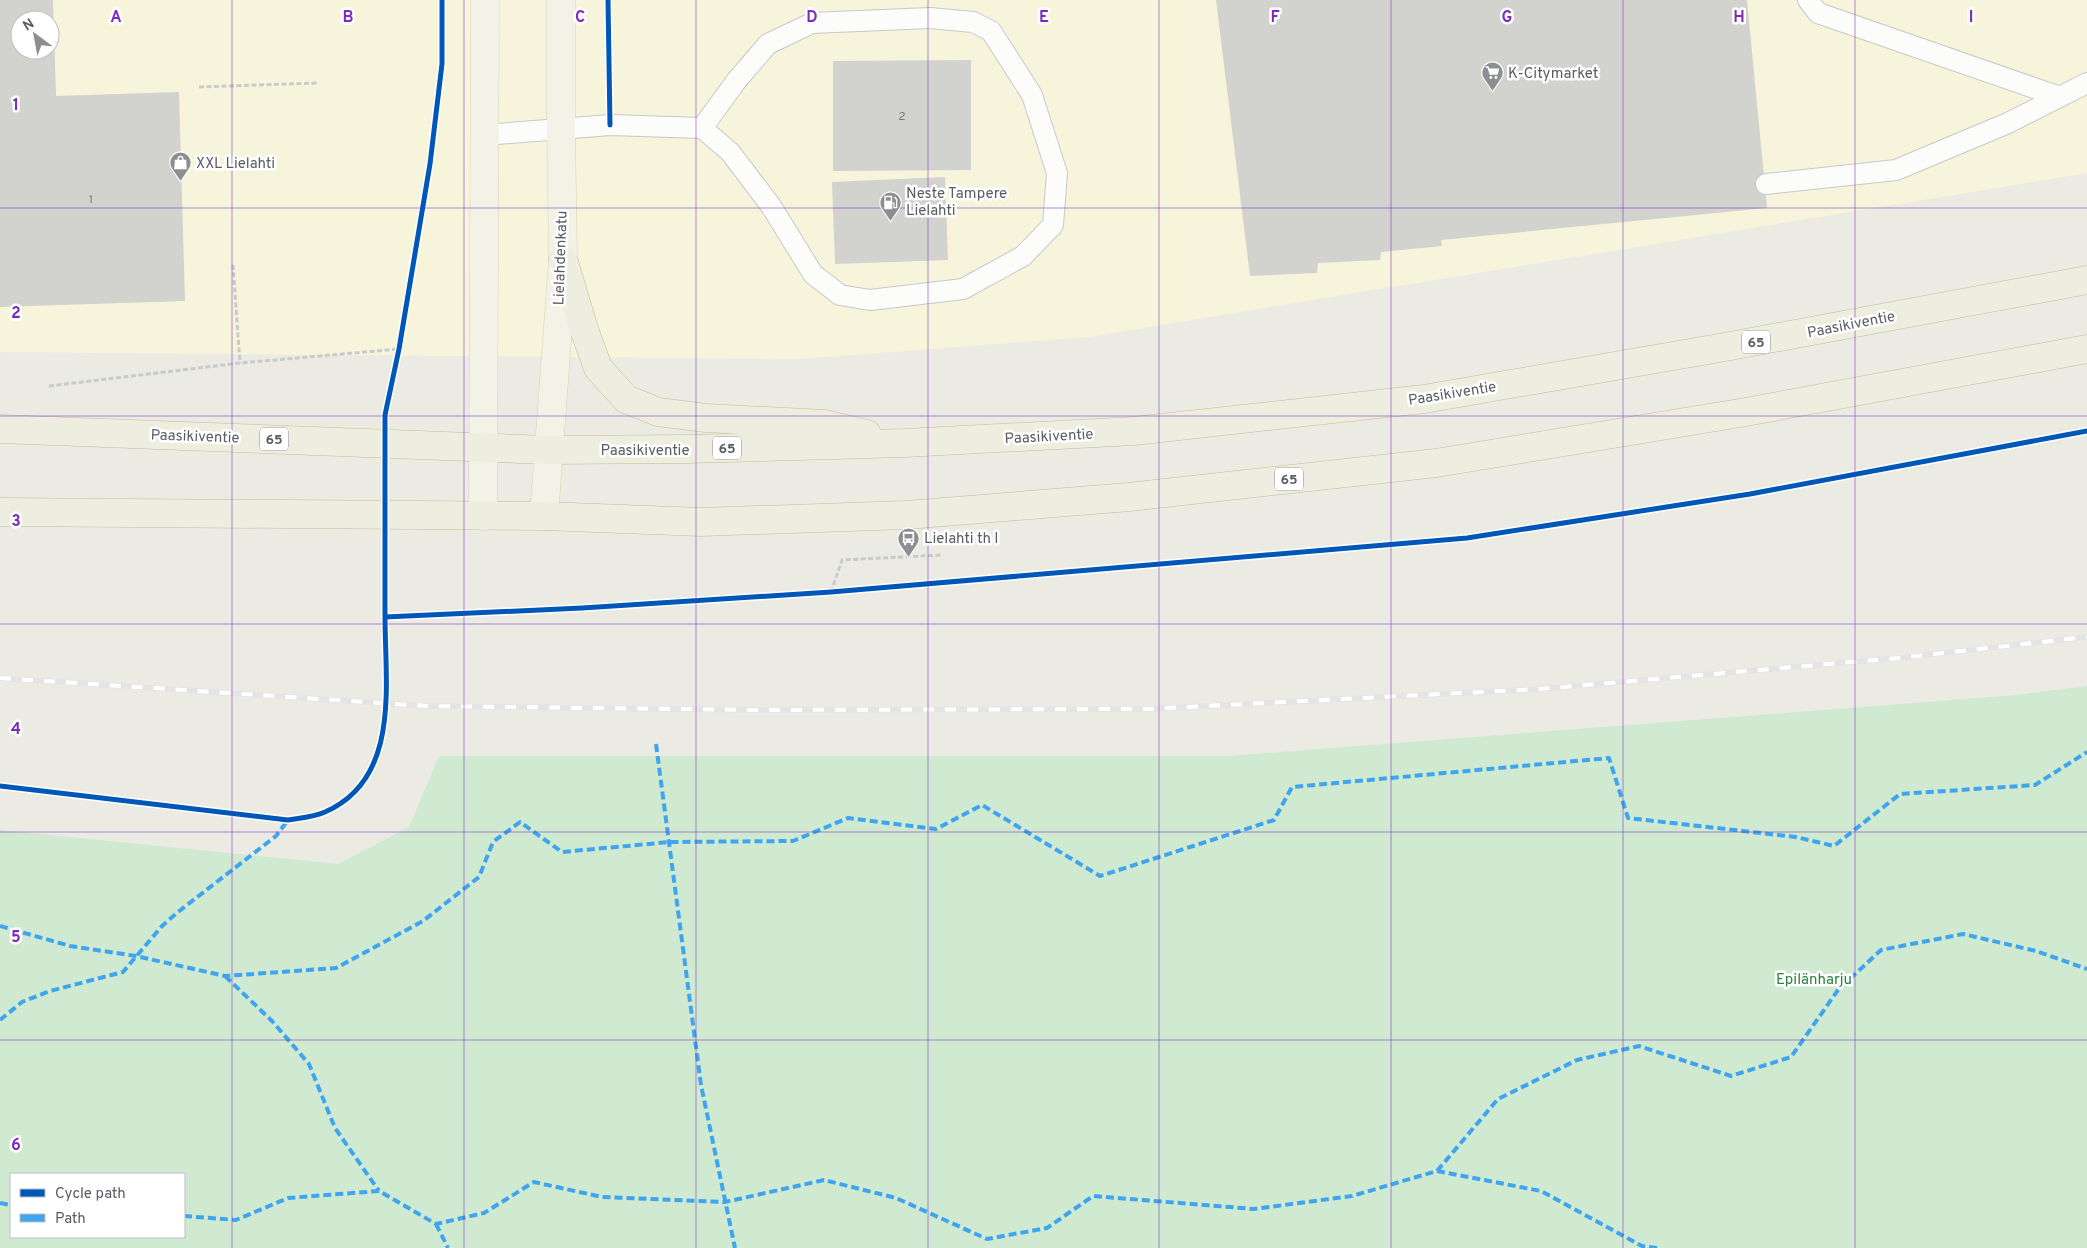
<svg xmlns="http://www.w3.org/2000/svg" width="2087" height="1248" font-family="Overpass,sans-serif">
<rect width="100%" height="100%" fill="#ebebe4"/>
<!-- commercial -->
<path fill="#f6f5dc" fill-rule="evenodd" d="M 0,0 L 2087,0 L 2087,173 L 1088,337 L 801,359 L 0,352 ZM 20,20 L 50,20 L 50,50 L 20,50 Z"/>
<!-- green -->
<path fill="#d0ead2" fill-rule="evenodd" d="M 2087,686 L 2087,1248 L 0,1248 L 0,830 L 338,864 L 409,827 L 439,756 L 1228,756 L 2016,695 ZM 11,1174 L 184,1174 L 184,1237 L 11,1237 Z"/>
<!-- building -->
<path fill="#d2d2ce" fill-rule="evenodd" d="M 0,0 L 53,0 L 56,96 L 179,92 L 185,301 L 0,307 ZM 20,20 L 50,20 L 50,50 L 20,50 Z
M 1216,0 L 1747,0 L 1767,208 L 1441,240 L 1442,246 L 1381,252 L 1380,260 L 1318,263 L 1317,273 L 1250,276 Z
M 971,60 L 971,170 L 833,171 L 833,61 Z
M 945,177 L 948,260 L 835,264 L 832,182 Z"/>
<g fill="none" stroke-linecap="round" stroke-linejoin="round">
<defs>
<path id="lane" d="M 1808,0 L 1818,13 L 2060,97
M 484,135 L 610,125 L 702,128 L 730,152 L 771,206 L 813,274 L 840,295 L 870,300 L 963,289 L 1023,256 L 1053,225 L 1057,173 L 1032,95 L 991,31 L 973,22 L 930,18 L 812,23 L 768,44 L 737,80 L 702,128
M 1766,184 L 1896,170 L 2008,123 L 2087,83"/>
<path id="primary" d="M 483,516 L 485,0
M 544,516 L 563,259 L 561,129 L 561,0"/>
<path id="highway" d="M 563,259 L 584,329 L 598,368 L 626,399 L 658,412 L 706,418 L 825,424 L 867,434
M 0,429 L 548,450 L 688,449 L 905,443 L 1134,431 L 1424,399 L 1725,347 L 2087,280
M 0,512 L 544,516 L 701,522 L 907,515 L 1129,497 L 1436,463 L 1746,412 L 2087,349"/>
</defs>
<!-- lane casing -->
<use href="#lane" stroke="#c8c8c7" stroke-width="22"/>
<!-- primary casing -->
<use href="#primary" stroke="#d6d3af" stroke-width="29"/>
<!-- highway casing -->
<use href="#highway" stroke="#c2be92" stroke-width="29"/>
<!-- path -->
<path stroke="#c7cccb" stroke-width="3" stroke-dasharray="5 2.5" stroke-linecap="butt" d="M 199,87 L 318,83
M 233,265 L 240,363
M 49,386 L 240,363 L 399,349
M 831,592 L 842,560 L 943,555"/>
<!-- lane -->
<use href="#lane" stroke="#fcfcfb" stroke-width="20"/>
<!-- primary -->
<use href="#primary" stroke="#f2f2e7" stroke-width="28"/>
<!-- highway -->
<use href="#highway" stroke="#eeeee0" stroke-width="28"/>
<defs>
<path id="rail" d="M 0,678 L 427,706 L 756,710 L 1147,709 L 1539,689 L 1899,658 L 2087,637"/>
</defs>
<!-- rail casing -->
<use href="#rail" stroke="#e3e4e3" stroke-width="5.5"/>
<!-- rail -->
<use href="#rail" stroke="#fff" stroke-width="4" stroke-dasharray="11" stroke-linecap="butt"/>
<!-- quiet -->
<path stroke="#40a5ee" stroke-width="4" stroke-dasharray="8 4" stroke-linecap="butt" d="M 656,744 L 701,1085 L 735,1248
M 0,926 L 70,946 L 136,956 L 225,976 L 336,968 L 423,921 L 479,877 L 493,842 L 520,822 L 562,852 L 670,842 L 793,841 L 848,818 L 936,829 L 982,805 L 1100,876 L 1274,820 L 1292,787 L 1609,758 L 1628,818 L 1796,837 L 1834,846 L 1900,794 L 2035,785 L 2087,752
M 225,976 L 272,1021 L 309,1064 L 335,1128 L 379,1191
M 0,1020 L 22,1002 L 50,991 L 123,972 L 162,926 L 178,912 L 276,836 L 288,820
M 1437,1171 L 1498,1099 L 1577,1060 L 1639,1046 L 1731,1076 L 1791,1057 L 1838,990 L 1881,950 L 1963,934 L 2036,951 L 2087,969
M 0,1203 L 11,1205
M 184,1216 L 236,1220 L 288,1198 L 379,1191 L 436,1224 L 484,1213 L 534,1182 L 602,1197 L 725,1202 L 824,1180 L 896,1198 L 987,1239 L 1047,1228 L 1093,1196 L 1254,1209 L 1352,1196 L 1437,1171 L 1541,1191 L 1642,1246 L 1657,1248
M 436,1224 L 448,1248"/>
<defs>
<path id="cycleway" d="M 608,0 L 610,125
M 385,617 L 385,415 L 399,349 L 430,164 L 442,64 L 442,0
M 0,786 L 288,820 C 300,818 314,817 325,812 C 401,779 385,684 385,617 L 582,608 L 831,592 L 1467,538 L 1750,494 L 2087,431"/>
</defs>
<!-- cycleway casing -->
<use href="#cycleway" stroke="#fff" stroke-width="8"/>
<!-- cycleway -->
<use href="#cycleway" stroke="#0057b8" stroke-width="5"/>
</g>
<!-- grid -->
<path fill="none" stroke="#7b2cbf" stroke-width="1" stroke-opacity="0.55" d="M 232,0 L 232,1248M 464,0 L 464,1248M 696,0 L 696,1248M 928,0 L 928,1248M 1159,0 L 1159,1248M 1391,0 L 1391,1248M 1623,0 L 1623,1248M 1855,0 L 1855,1248M 0,208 L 2087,208M 0,416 L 2087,416M 0,624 L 2087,624M 0,832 L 2087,832M 0,1040 L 2087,1040"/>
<!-- icons -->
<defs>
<symbol id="supermarket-pin" viewBox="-11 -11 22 30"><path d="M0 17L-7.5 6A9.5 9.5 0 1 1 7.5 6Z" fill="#8d8e91" stroke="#fff"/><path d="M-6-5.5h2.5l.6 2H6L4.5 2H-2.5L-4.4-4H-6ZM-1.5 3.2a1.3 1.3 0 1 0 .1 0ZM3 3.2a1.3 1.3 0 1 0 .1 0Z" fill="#fff"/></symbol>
<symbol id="shop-pin" viewBox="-11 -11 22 30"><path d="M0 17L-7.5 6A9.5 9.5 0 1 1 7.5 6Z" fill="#8d8e91" stroke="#fff"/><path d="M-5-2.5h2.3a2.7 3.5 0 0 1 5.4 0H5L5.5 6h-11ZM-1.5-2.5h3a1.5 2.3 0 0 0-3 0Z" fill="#fff"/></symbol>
<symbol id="fuel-pin" viewBox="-11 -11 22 30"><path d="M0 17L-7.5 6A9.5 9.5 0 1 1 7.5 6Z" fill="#8d8e91" stroke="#fff"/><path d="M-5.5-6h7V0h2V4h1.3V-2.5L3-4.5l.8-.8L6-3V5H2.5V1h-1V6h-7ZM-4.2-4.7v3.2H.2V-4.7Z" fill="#fff"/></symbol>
<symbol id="bus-pin" viewBox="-11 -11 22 30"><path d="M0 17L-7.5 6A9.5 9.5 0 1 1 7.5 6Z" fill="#8d8e91" stroke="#fff"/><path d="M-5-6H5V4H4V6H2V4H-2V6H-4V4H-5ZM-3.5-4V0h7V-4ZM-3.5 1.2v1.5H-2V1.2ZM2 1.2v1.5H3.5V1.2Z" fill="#fff"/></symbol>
</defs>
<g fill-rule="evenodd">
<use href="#supermarket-pin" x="1480" y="60" width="25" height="34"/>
<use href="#shop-pin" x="168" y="150" width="25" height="34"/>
<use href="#fuel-pin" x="878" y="190" width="25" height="34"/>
<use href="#bus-pin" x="896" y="526" width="25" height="34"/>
</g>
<g text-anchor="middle" stroke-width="5" stroke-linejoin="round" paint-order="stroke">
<!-- number labels -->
<g font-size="12" fill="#797b80">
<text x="902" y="120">2</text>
<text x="91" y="203">1</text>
</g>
<!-- shield labels -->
<g fill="#fff" stroke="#8c8d92" stroke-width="1">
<rect x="1742" y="330.5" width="28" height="23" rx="4"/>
<rect x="260" y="427.5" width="28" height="23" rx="4"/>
<rect x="713" y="436.5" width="28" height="23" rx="4"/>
<rect x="1275" y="467.5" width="28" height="23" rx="4"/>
</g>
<g font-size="14" font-weight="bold" fill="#5a5c64">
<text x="1756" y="347">65</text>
<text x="274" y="444">65</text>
<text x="727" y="453">65</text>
<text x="1289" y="484">65</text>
</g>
<!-- poi labels -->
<g font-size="15" fill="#5a5c64" stroke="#fff" text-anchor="start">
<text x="1508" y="78">K-Citymarket</text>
<text x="196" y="168">XXL Lielahti</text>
<text x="906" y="198">Neste Tampere<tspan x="906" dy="17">Lielahti</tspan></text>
<text x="924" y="543">Lielahti th I</text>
</g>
<!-- street labels -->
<g font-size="15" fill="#5a5c64" stroke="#fff">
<text transform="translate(560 258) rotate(-88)" y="5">Lielahdenkatu</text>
<text transform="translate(1851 324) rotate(-11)" y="5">Paasikiventie</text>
<text transform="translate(1452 393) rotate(-9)" y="5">Paasikiventie</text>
<text transform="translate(195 436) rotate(2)" y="5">Paasikiventie</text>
<text transform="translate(1049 436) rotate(-3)" y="5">Paasikiventie</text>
<text x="645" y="455">Paasikiventie</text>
</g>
<!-- park labels -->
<g font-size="15" fill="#2b8242" stroke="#fff">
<text x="1814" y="984">Epilänharju</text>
</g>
</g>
<g font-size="16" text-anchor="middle" font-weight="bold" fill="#7b2cbf" stroke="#fff" stroke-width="5" stroke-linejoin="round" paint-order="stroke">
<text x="116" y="22">A</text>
<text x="348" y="22">B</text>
<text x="580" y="22">C</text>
<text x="812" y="22">D</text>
<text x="1044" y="22">E</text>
<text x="1275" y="22">F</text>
<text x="1507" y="22">G</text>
<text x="1739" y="22">H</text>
<text x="1971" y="22">I</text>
<text x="16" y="110">1</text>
<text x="16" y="318">2</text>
<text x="16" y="526">3</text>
<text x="16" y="734">4</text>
<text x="16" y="942">5</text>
<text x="16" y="1150">6</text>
</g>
<!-- legend -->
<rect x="10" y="1173" width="175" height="65" fill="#ffffff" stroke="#bdbec1"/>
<rect x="20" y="1189" width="25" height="8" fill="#0057b8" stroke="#bdbec1"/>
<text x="55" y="1198" font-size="15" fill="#5a5c64">Cycle path</text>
<rect x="20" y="1214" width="25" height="8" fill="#40a5ee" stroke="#bdbec1"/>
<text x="55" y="1223" font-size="15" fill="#5a5c64">Path</text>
<!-- north arrow -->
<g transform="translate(35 35) rotate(328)"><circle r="24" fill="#ffffff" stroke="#bdbec1"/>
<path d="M0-4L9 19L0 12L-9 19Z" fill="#8d8e91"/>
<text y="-8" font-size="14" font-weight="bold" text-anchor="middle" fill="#5a5c64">N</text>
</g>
</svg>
